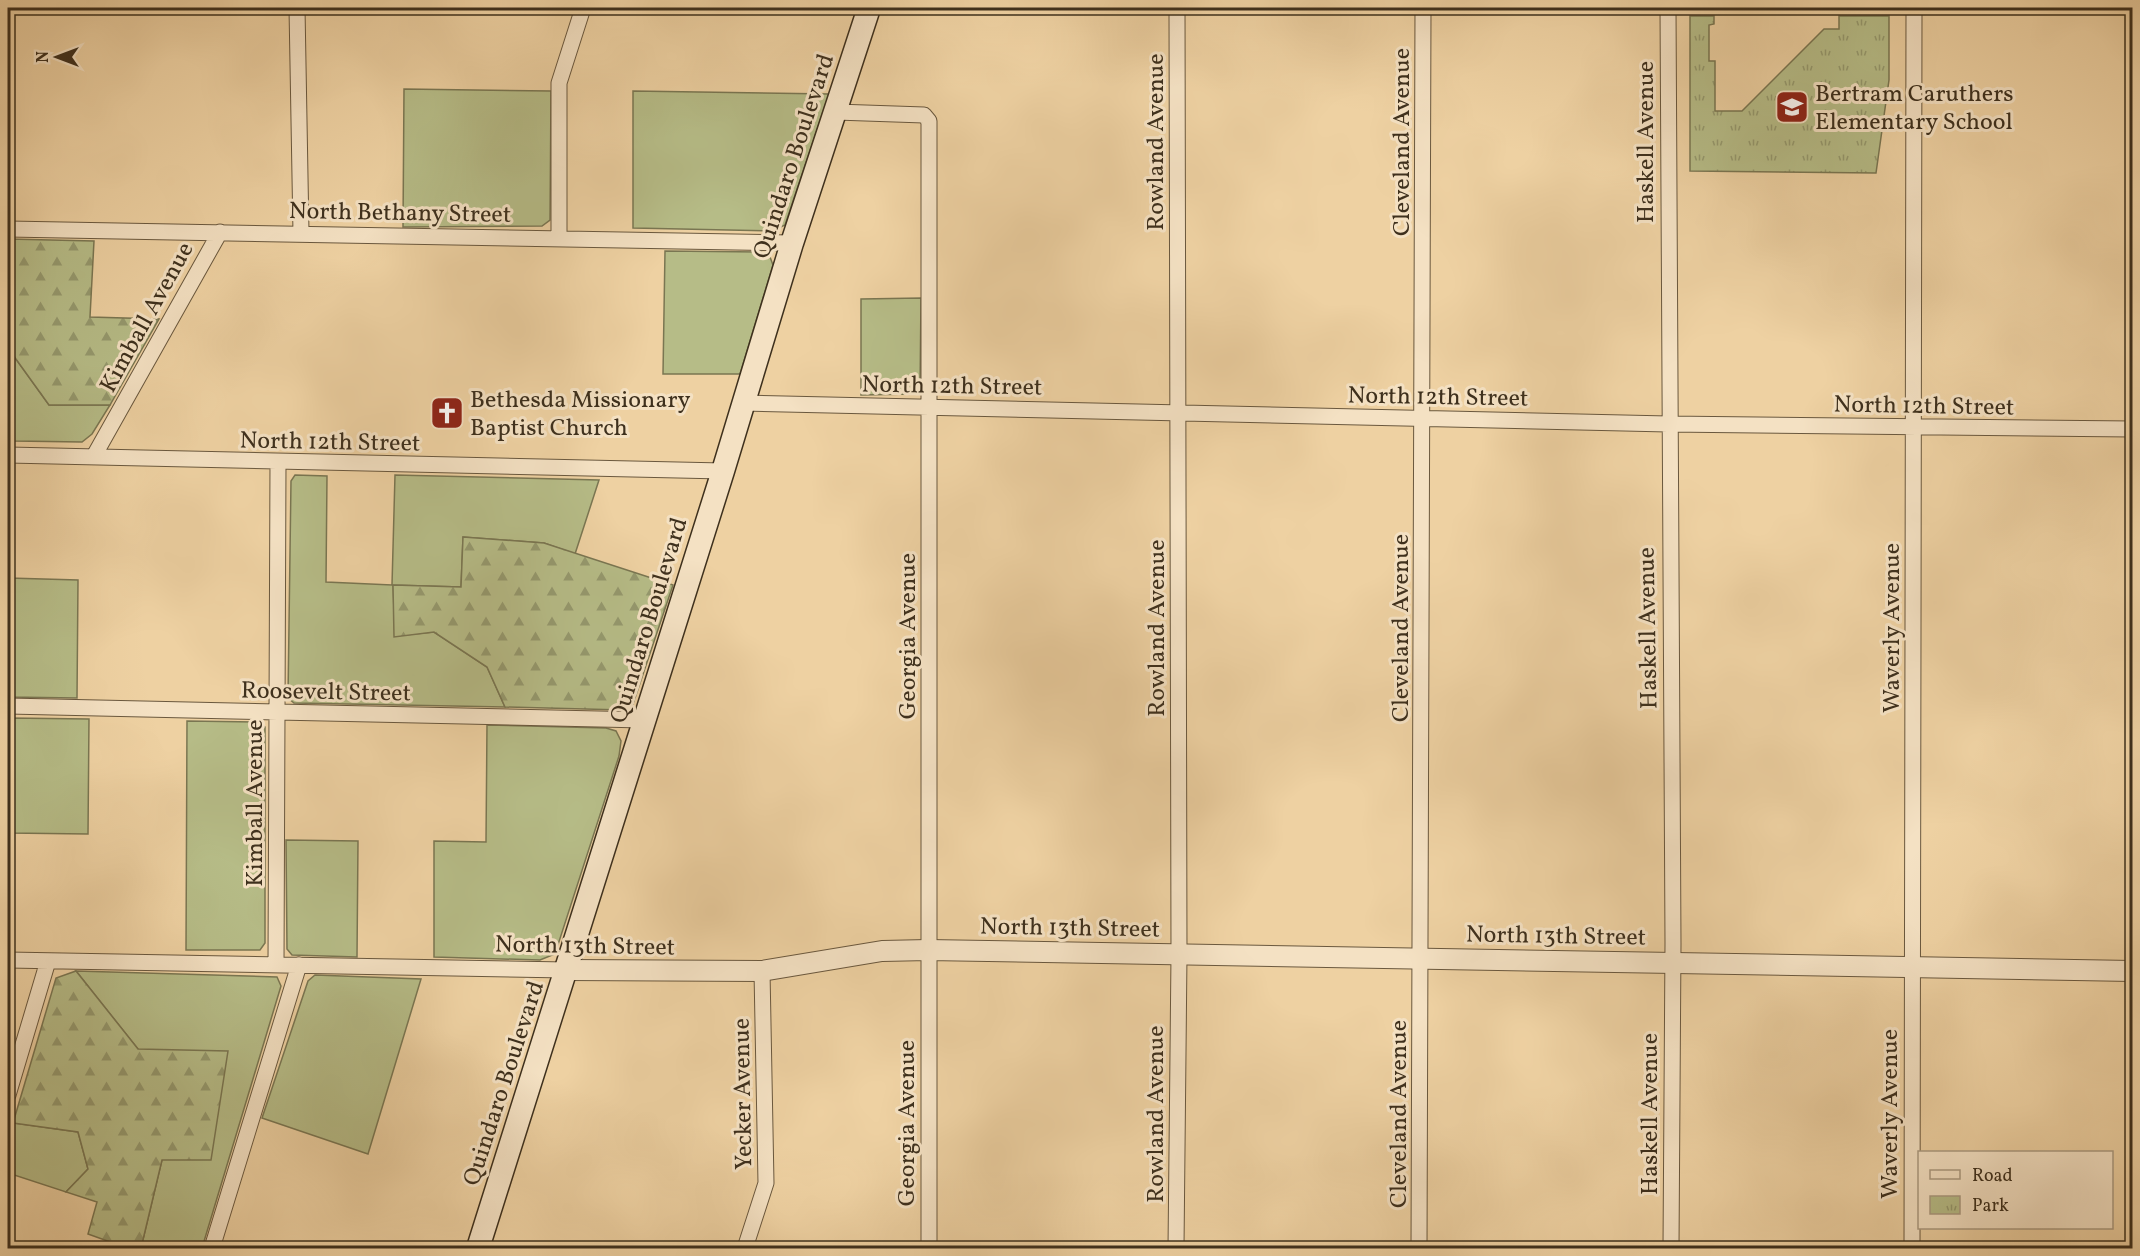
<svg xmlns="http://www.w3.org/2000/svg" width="2140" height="1256" font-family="Vollkorn,serif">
<defs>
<pattern id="forest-firs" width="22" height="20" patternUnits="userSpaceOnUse" patternTransform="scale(1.5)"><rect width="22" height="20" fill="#b6bc87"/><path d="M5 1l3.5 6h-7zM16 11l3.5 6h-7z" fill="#95996e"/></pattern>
<pattern id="park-tufts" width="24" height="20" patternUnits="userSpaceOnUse" patternTransform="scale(1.5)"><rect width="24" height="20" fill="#b6bc87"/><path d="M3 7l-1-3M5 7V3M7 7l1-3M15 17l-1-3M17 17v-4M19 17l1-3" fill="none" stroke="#95996e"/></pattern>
</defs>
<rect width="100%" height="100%" fill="#eed1a2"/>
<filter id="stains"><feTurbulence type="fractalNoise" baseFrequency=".00333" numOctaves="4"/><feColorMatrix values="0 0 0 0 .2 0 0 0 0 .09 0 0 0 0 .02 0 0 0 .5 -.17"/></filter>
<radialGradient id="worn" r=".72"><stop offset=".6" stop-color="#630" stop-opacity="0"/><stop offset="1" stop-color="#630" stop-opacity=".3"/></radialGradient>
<!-- grass -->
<path fill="#b6bc87" stroke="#7a7652" stroke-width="1.5" d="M 404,89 L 551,91 L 550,220 L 542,226 L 403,227 Z
M 633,91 L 829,94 L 785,225 L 772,231 L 633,228 Z
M 665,251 L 761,252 L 770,257 L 773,265 L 740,374 L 663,374 Z
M 921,298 L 920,389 L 915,394 L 861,395 L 861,299 Z
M 8,348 L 49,405 L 110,405 L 92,434 L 82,442 L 14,441 L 14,418 L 8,400 Z
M 295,475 L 327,476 L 326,582 L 392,585 L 395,475 L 599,480 L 575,554 L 544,543 L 463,537 L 461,587 L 393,585 L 395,636 L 434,632 L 487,667 L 505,707 L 294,703 L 288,698 L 291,481 Z
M 8,578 L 78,580 L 77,698 L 8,697 Z
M 9,718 L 89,719 L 88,834 L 8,833 Z
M 187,721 L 260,722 L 265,727 L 265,943 L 260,950 L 186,950 Z
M 487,725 L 606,728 L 616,731 L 621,741 L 619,756 L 555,954 L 540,960 L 434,957 L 434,841 L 486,842 Z
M 286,840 L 358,841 L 357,957 L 292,955 L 287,949 Z
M 76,971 L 277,977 L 281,986 L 202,1248 L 141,1248 L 162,1160 L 138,1049 Z
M 315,975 L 421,979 L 368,1154 L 262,1118 L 308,981 Z
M 13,1123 L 78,1132 L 88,1169 L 66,1192 L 8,1173 L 8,1141 Z"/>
<!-- forest -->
<path fill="url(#forest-firs)" stroke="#7a7652" stroke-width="1.5" d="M 8,239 L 94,241 L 90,317 L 159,319 L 110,405 L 49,405 L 8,348 Z
M 8,400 L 14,418 L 14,441 L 8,441 Z
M 463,537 L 544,543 L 673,585 L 632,707 L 623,710 L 505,707 L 487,667 L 434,632 L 394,637 L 393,585 L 461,587 Z
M 76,971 L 138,1049 L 228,1051 L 211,1160 L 162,1160 L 141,1248 L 127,1248 L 88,1234 L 97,1202 L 66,1192 L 88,1169 L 78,1132 L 13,1123 L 56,978 Z"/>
<!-- park -->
<path fill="url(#park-tufts)" stroke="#7a7652" stroke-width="1.5" d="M 1690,16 L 1714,16 L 1714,24 L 1709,25 L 1709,61 L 1715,61 L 1715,111 L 1742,111 L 1824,29 L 1839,29 L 1839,16 L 1889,16 L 1889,80 L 1876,173 L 1690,171 Z"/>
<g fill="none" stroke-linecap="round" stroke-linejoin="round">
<defs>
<path id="minor" d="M 297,8 L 301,233
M 1668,8 L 1673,943 L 1671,1248
M 836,112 L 924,115 L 929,121 L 929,1248
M 8,229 L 792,243
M 559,237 L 559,83 L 583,8
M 743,403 L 1668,424 L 2132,429
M 8,455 L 723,471
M 94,456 L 220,232
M 8,706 L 644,720
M 8,960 L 567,970
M 276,964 L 278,463
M 8,1095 L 48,961
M 212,1248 L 299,965
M 745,1248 L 766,1183 L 762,971
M 1176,1248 L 1179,955 L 1177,8
M 1419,1248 L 1423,8
M 1912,1248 L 1914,8"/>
<path id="tertiary" d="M 567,970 L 762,971 L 882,951 L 928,950 L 2132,971"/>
<path id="secondary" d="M 478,1248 L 723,471 L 792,243 L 869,8"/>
</defs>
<!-- minor casing -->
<use href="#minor" stroke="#6a583e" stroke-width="17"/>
<!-- tertiary casing -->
<use href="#tertiary" stroke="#6a583e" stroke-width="22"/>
<!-- secondary casing -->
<use href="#secondary" stroke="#3e301d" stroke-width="25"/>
<!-- minor -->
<use href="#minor" stroke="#f4e1c3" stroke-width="15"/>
<!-- tertiary -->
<use href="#tertiary" stroke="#f4e1c3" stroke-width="20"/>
<!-- secondary -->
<use href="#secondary" stroke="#f4e1c3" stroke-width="22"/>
</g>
<!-- icons -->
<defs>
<symbol id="school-square" viewBox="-11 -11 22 22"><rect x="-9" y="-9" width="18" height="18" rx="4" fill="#8f2418" stroke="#f4e1c3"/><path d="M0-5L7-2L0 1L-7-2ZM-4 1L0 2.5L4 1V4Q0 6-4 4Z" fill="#fff"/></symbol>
<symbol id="church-square" viewBox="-11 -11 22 22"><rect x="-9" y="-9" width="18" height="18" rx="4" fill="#8f2418" stroke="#f4e1c3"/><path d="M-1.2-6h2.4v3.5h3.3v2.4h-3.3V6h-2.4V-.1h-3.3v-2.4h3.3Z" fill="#fff"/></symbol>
</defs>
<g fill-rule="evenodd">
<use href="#school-square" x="1773" y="88" width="38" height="38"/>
<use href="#church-square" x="428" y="394" width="38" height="38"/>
</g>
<g text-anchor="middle" stroke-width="6" stroke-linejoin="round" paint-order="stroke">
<!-- poi labels -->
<g font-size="24" fill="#3e301d" stroke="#f4e1c3" text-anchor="start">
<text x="1815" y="101">Bertram Caruthers<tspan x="1815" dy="28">Elementary School</tspan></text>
<text x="470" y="407">Bethesda Missionary<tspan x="470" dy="28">Baptist Church</tspan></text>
</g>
<!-- street labels -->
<g font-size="24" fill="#3e301d" stroke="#f4e1c3">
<text transform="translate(1155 142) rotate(-90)" y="8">Rowland Avenue</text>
<text transform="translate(1401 142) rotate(-90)" y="8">Cleveland Avenue</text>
<text transform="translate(1645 142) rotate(-90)" y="8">Haskell Avenue</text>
<text transform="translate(793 156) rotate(-72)" y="8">Quindaro Boulevard</text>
<text transform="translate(400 212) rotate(1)" y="8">North Bethany Street</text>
<text transform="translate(146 317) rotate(-61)" y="8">Kimball Avenue</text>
<text transform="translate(952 385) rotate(1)" y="8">North 12th Street</text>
<text transform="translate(1438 396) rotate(1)" y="8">North 12th Street</text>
<text transform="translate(1924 405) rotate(1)" y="8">North 12th Street</text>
<text transform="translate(330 441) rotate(1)" y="8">North 12th Street</text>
<text transform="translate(648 620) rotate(-73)" y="8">Quindaro Boulevard</text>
<text transform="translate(1156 628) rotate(-90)" y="8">Rowland Avenue</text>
<text transform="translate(1400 628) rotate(-90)" y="8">Cleveland Avenue</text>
<text transform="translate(1647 628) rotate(-91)" y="8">Haskell Avenue</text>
<text transform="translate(1891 628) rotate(-90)" y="8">Waverly Avenue</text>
<text transform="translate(907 636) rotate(-90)" y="8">Georgia Avenue</text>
<text transform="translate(326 691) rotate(1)" y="8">Roosevelt Street</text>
<text transform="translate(254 803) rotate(-90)" y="8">Kimball Avenue</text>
<text transform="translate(1070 927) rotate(1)" y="8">North 13th Street</text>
<text transform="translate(1556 935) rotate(1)" y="8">North 13th Street</text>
<text transform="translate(585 945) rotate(1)" y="8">North 13th Street</text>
<text transform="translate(503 1083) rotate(-72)" y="8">Quindaro Boulevard</text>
<text transform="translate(742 1094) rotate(-91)" y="8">Yecker Avenue</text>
<text transform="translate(1155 1114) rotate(-90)" y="8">Rowland Avenue</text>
<text transform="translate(1398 1114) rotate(-90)" y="8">Cleveland Avenue</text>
<text transform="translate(1649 1114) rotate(-90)" y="8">Haskell Avenue</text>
<text transform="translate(1889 1114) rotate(-90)" y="8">Waverly Avenue</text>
<text transform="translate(906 1123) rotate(-90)" y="8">Georgia Avenue</text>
</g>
</g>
<!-- margin -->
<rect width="2140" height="1256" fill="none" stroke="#eed1a2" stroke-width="30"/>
<rect x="9" y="9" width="2122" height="1238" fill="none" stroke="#3e301d" stroke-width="3"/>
<rect x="15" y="15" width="2110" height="1226" fill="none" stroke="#3e301d" stroke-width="1.5"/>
<!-- legend -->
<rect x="1918" y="1151" width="195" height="78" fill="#f4e1c3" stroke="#ab9a81" stroke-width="1.5"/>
<rect x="1930" y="1170" width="30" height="9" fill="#f4e1c3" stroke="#ab9a81" stroke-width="1.5"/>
<text x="1972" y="1181" font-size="18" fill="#3e301d">Road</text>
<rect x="1930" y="1196" width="30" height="18" fill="url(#park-tufts)" stroke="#ab9a81" stroke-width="1.5"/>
<text x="1972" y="1211" font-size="18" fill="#3e301d">Park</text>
<!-- north arrow -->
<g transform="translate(57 57) rotate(270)" stroke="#f4e1c3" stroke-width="4.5" paint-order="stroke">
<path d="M0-4.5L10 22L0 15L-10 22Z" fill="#3e301d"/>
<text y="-9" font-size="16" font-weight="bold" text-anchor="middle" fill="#3e301d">N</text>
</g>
<rect width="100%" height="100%" filter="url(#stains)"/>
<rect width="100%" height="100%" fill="url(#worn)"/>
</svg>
